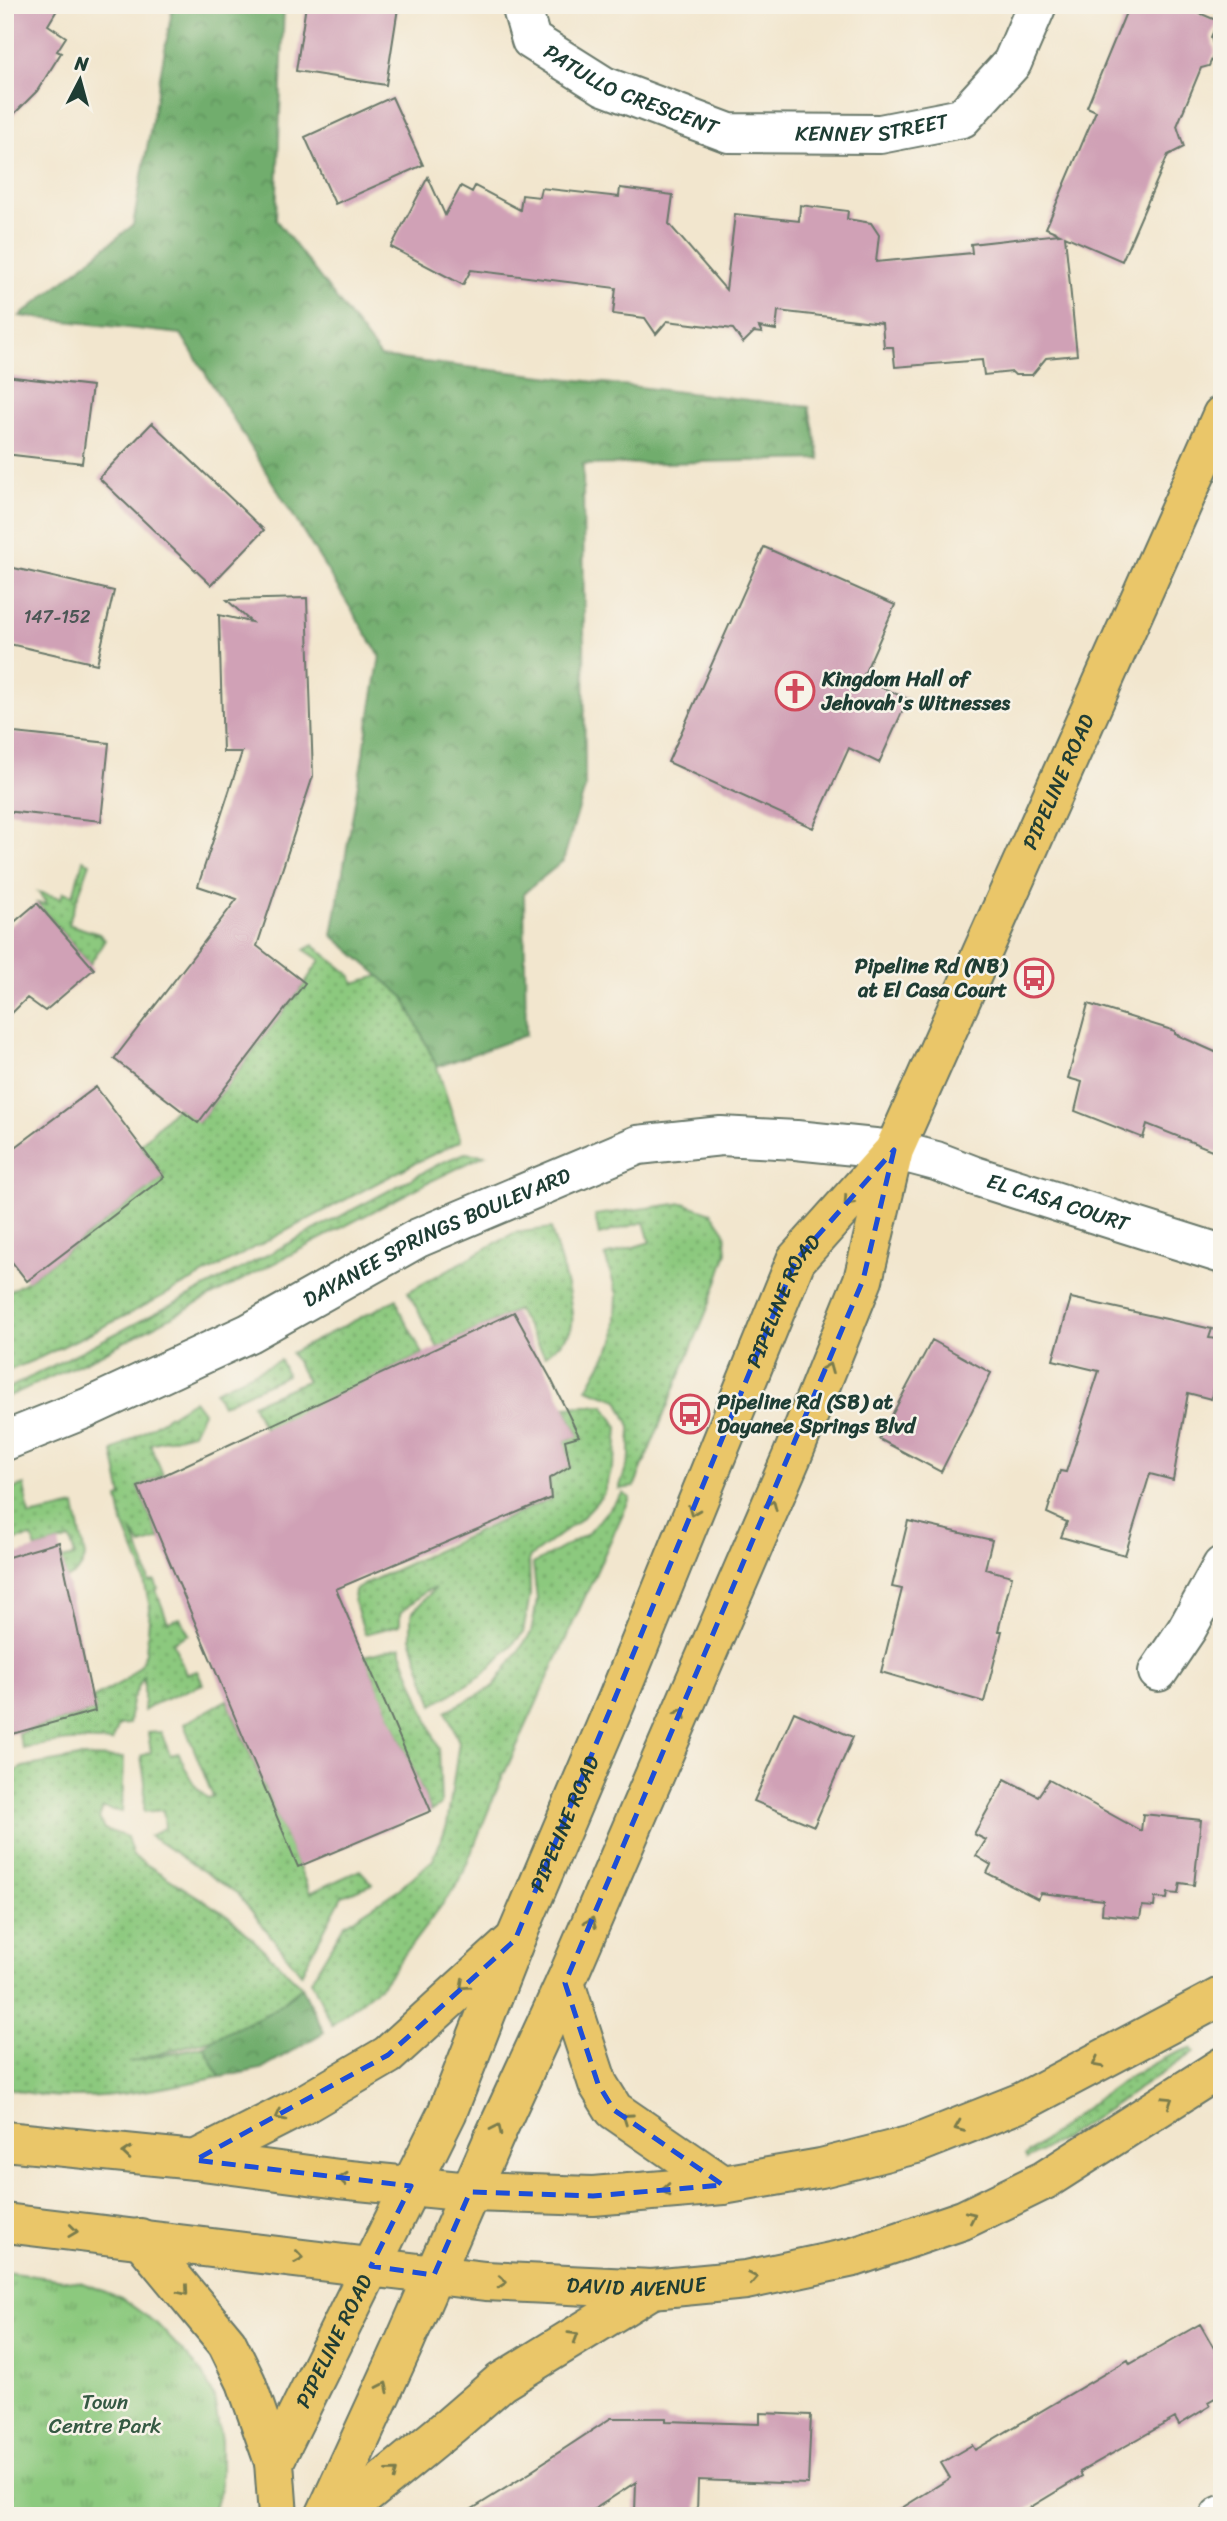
<svg xmlns="http://www.w3.org/2000/svg" width="1227" height="2521" font-family="Sriracha,sans-serif">
<defs>
<pattern id="grass-dots" width="8" height="8" patternUnits="userSpaceOnUse" patternTransform="scale(1.75)"><rect width="8" height="8" fill="#8cc97e"/><path d="M2 2h.1M6 6h.1" fill="none" stroke="#72a468" stroke-width="1.8" stroke-linecap="round"/></pattern>
<pattern id="forest-crowns" width="20" height="18" patternUnits="userSpaceOnUse" patternTransform="scale(1.75)"><rect width="20" height="18" fill="#71ad6d"/><path d="M2 6a3 3 0 1 1 6 0M12 15a3 3 0 1 1 6 0" fill="none" stroke="#5c8e5a"/></pattern>
<pattern id="park-tufts" width="24" height="20" patternUnits="userSpaceOnUse" patternTransform="scale(1.75)"><rect width="24" height="20" fill="#8cc97e"/><path d="M3 7l-1-3M5 7V3M7 7l1-3M15 17l-1-3M17 17v-4M19 17l1-3" fill="none" stroke="#72a468"/></pattern>
</defs>
<rect width="100%" height="100%" fill="#f7f3e8"/>
<filter id="ink" filterUnits="userSpaceOnUse"><feTurbulence type="fractalNoise" baseFrequency=".0143" numOctaves="2"/><feDisplacementMap in="SourceGraphic" scale="14" xChannelSelector="R" yChannelSelector="G"/><feConvolveMatrix kernelMatrix="1 2 1 2 8 2 1 2 1" color-interpolation-filters="sRGB"/></filter>
<filter id="wash" filterUnits="userSpaceOnUse"><feTurbulence type="fractalNoise" baseFrequency=".00686" numOctaves="4" result="noise"/><feDisplacementMap in="SourceGraphic" scale="28" xChannelSelector="R" yChannelSelector="G"/><feGaussianBlur stdDeviation="1.57" result="paint"/><feColorMatrix in="noise" values="0 0 0 0 0 0 0 0 0 0 0 0 0 0 0 0 0 1.4 0 .05"/><feComposite in="paint" operator="in"/></filter>
<g filter="url(#wash)">
<rect width="100%" height="100%" fill="#f2e6ce"/>
<!-- grass -->
<path fill="url(#grass-dots)" stroke="#568359" stroke-width="2" d="M 83,860 L 90,863 L 68,924 L 99,934 L 105,940 L 90,964 L 37,903 L 47,904 L 38,892 L 61,898 L 63,892 L 73,895 Z
M 313,945 L 350,975 L 354,983 L 379,976 L 404,997 L 437,1067 L 461,1141 L 413,1164 L 123,1317 L 39,1358 L 5,1372 L 5,1294 L 27,1281 L 164,1177 L 140,1145 L 177,1107 L 199,1122 L 305,983 L 320,960 L 305,950 Z
M 465,1153 L 485,1155 L 427,1183 L 97,1356 L 5,1398 L 5,1390 L 193,1294 L 443,1162 Z
M 683,1203 L 712,1213 L 725,1232 L 727,1252 L 710,1303 L 634,1487 L 619,1489 L 630,1457 L 630,1426 L 618,1400 L 587,1389 L 615,1339 L 617,1294 L 605,1256 L 650,1242 L 644,1222 L 599,1235 L 595,1215 Z
M 551,1228 C 556,1249 578,1312 571,1329 C 566,1340 554,1348 545,1356 L 517,1310 L 438,1348 L 408,1292 L 514,1233 Z
M 397,1299 L 400,1311 L 423,1354 L 265,1430 L 252,1404 L 307,1381 L 291,1353 Z
M 280,1360 L 287,1375 L 222,1405 L 215,1391 Z
M 194,1400 L 203,1412 L 193,1433 L 150,1444 L 163,1475 L 138,1487 L 160,1539 L 141,1545 L 132,1531 L 145,1565 L 149,1582 L 155,1581 L 158,1589 L 156,1590 L 168,1622 L 180,1618 L 189,1634 L 173,1642 L 186,1674 L 197,1671 L 203,1684 L 156,1703 L 144,1711 L 144,1675 L 132,1700 L 129,1724 L 119,1725 L 112,1742 C 81,1738 54,1742 23,1749 L 18,1733 L 95,1711 L 93,1698 L 124,1681 L 141,1665 L 146,1652 L 150,1608 L 141,1567 L 123,1524 L 118,1498 L 122,1497 L 113,1451 Z
M 604,1405 L 618,1427 L 616,1456 L 603,1495 L 582,1518 L 529,1558 L 530,1595 L 523,1633 L 484,1674 L 433,1705 L 411,1638 L 411,1614 L 435,1588 L 426,1591 L 400,1613 L 400,1625 L 365,1634 L 354,1601 L 355,1590 L 369,1582 L 551,1498 L 549,1479 L 569,1466 L 565,1440 L 579,1436 L 565,1407 Z
M 24,1485 L 29,1516 L 75,1506 L 85,1556 C 83,1568 77,1574 66,1579 L 62,1559 L 75,1556 L 70,1539 L 36,1549 L 32,1537 L 5,1542 L 5,1492 Z
M 623,1493 L 630,1498 L 495,1794 L 460,1881 L 382,1984 L 332,2025 L 311,1980 L 344,1925 L 399,1889 L 433,1860 L 447,1825 L 459,1742 L 446,1711 L 493,1687 L 531,1633 L 537,1600 L 533,1564 L 587,1534 Z
M 401,1647 L 401,1652 L 439,1749 L 441,1805 L 431,1811 L 364,1656 Z
M 227,1700 L 310,1893 L 360,1870 L 373,1884 L 342,1896 L 301,1974 L 238,1894 L 150,1836 L 165,1827 L 163,1810 L 144,1812 L 145,1782 L 141,1756 L 151,1752 L 148,1733 L 161,1732 L 170,1755 L 179,1753 C 186,1771 192,1785 207,1798 L 213,1797 L 184,1724 Z
M 79,1757 L 124,1758 L 122,1812 L 103,1808 L 99,1818 L 104,1829 L 127,1837 L 133,1856 L 230,1917 L 302,1987 L 269,2013 L 215,2038 L 130,2062 L 204,2046 L 220,2077 C 154,2090 71,2109 5,2087 L 5,1776 L 23,1767 Z
M 1191,2048 L 1194,2052 L 1066,2137 L 1027,2159 L 1025,2156 C 1073,2118 1132,2066 1191,2048 Z"/>
<!-- forest -->
<path fill="url(#forest-crowns)" stroke="#487550" stroke-width="2" d="M 173,5 L 284,5 L 276,220 L 381,357 L 809,407 L 820,459 L 583,465 L 585,788 L 563,861 L 524,893 L 526,1035 L 437,1067 L 404,997 L 332,935 L 380,656 L 181,334 L 20,316 L 133,225 Z
M 302,1987 L 324,2032 L 261,2069 L 220,2077 L 204,2046 L 215,2038 L 269,2013 Z"/>
<!-- park -->
<path fill="url(#park-tufts)" stroke="#568359" stroke-width="2" d="M 5,2272 L 80,2282 L 121,2298 L 157,2324 L 200,2370 L 214,2397 L 221,2441 L 221,2484 L 212,2516 L 5,2516 Z"/>
<g id="blocks">
<!-- building -->
<path fill="#d0a1b6" d="M 5,5 L 60,5 L 48,25 L 66,37 L 57,51 L 61,53 L 37,91 L 5,123 Z
M 306,5 L 379,5 L 398,8 L 386,85 L 296,71 Z
M 1129,5 L 1181,5 L 1218,21 L 1211,37 L 1215,52 L 1209,66 L 1201,68 L 1177,126 L 1184,147 L 1168,155 L 1122,261 L 1065,236 L 1077,355 L 1046,358 L 1032,375 L 1015,375 L 1012,372 L 984,375 L 982,360 L 895,367 L 893,347 L 884,347 L 882,323 L 778,311 L 776,330 L 759,327 L 762,333 L 754,332 L 743,343 L 733,329 L 667,321 L 656,334 L 645,318 L 613,314 L 616,288 L 471,270 L 463,285 L 391,247 L 428,177 L 445,215 L 461,186 L 472,192 L 475,186 L 520,210 L 522,195 L 539,197 L 541,188 L 619,197 L 620,188 L 673,195 L 669,224 L 726,290 L 735,214 L 799,221 L 800,205 L 848,211 L 847,219 L 871,223 L 879,235 L 876,262 L 972,253 L 971,244 L 1060,234 L 1046,228 L 1096,111 L 1087,107 Z
M 392,97 L 423,165 L 335,204 L 305,137 Z
M 5,376 L 92,386 L 82,463 L 5,454 Z
M 152,423 L 264,530 L 211,585 L 99,478 Z
M 764,547 L 895,605 L 862,679 L 908,699 L 879,763 L 849,748 L 813,828 L 668,762 Z
M 5,566 L 114,591 L 97,664 L 5,643 Z
M 307,598 L 313,776 L 257,946 L 305,983 L 198,1123 L 114,1059 L 237,899 L 198,886 L 242,752 L 223,752 L 219,615 L 251,622 L 227,600 Z
M 5,732 L 109,743 L 101,821 L 5,811 Z
M 37,903 L 94,969 L 45,1011 L 27,998 L 5,1020 L 5,930 Z
M 1088,1004 L 1175,1031 L 1175,1034 L 1222,1055 L 1222,1154 L 1147,1124 L 1143,1138 L 1075,1111 L 1082,1082 L 1068,1078 Z
M 96,1087 L 164,1177 L 27,1281 L 5,1253 L 5,1155 Z
M 1071,1298 L 1212,1329 L 1209,1338 L 1222,1340 L 1211,1399 L 1188,1393 L 1173,1480 L 1150,1474 L 1125,1555 L 1061,1537 L 1067,1522 L 1047,1513 L 1060,1471 L 1066,1472 L 1099,1371 L 1053,1360 Z
M 514,1312 L 551,1379 L 579,1436 L 565,1440 L 570,1466 L 549,1479 L 551,1498 L 336,1589 L 431,1811 L 298,1867 L 138,1487 Z
M 932,1340 L 991,1373 L 941,1472 L 879,1439 Z
M 908,1521 L 992,1540 L 985,1569 L 1012,1576 L 998,1631 L 1002,1631 L 984,1702 L 881,1672 L 902,1589 L 892,1587 Z
M 59,1542 L 95,1711 L 5,1736 L 5,1558 Z
M 794,1712 L 853,1737 L 814,1826 L 754,1801 Z
M 1005,1779 L 1038,1796 L 1049,1780 L 1141,1831 L 1143,1814 L 1201,1820 L 1194,1885 L 1180,1883 L 1178,1894 L 1168,1893 L 1167,1899 L 1155,1898 L 1154,1907 L 1142,1906 L 1140,1918 L 1102,1914 L 1103,1900 L 1041,1893 L 1038,1899 L 987,1873 L 991,1865 L 976,1856 L 986,1840 L 974,1834 Z
M 1200,2324 L 1222,2362 L 1222,2394 L 1208,2402 L 1210,2406 L 1179,2425 L 1175,2418 L 1080,2472 L 1082,2476 L 1016,2516 L 889,2516 L 950,2478 L 941,2463 L 972,2445 L 975,2450 L 1128,2360 L 1130,2364 Z
M 760,2413 L 811,2415 L 808,2484 L 698,2480 L 697,2514 L 635,2513 L 636,2482 L 584,2516 L 461,2516 L 533,2471 L 532,2470 L 611,2418 L 666,2418 L 666,2421 L 760,2424 Z"/>
</g>
</g>
<g filter="url(#ink)">
<use href="#blocks" fill-opacity="0" stroke="#69786a" stroke-width="2"/>
<g fill="none" stroke-linecap="round" stroke-linejoin="round">
<defs>
<g id="minor">
<path id="s1" d="M 521,5 L 531,40 L 604,86 L 729,133 L 880,134 L 962,118 L 1012,63 L 1037,5"/>
<path id="s2" d="M 5,1441 L 87,1408 L 249,1333 L 418,1238 L 638,1145 L 721,1136 L 796,1140 L 894,1150 L 936,1161 L 975,1176 L 1222,1254"/>
<path d="M 1158,1672 L 1187,1629 L 1222,1566"/>
<path d="M 1220,2516 L 1222,2515"/>
</g>
<g id="major">
<path d="M 565,1983 L 598,2084 L 614,2110 L 723,2185"/>
<path d="M 5,2141 L 195,2160 L 339,2179 L 470,2192 L 593,2196 L 723,2185 L 821,2168 L 916,2144 L 1022,2102 L 1222,1996"/>
<path d="M 195,2160 L 301,2106 L 388,2055 L 511,1943"/>
<path id="s3" d="M 5,2223 L 485,2281 L 652,2289 L 746,2280 L 854,2257 L 963,2220 L 1045,2180 L 1222,2067"/>
<path d="M 140,2238 L 227,2343 L 246,2382 L 274,2462"/>
<path id="s4" d="M 278,2516 L 274,2462 L 447,2113 L 515,1940 L 617,1700 L 796,1260 L 890,1155"/>
<path id="s5" d="M 325,2516 L 403,2346 L 495,2135 L 565,1983 L 793,1454 L 863,1280 L 894,1150 L 1222,415"/>
<path d="M 340,2516 L 450,2426 L 501,2382 L 652,2289"/>
</g>
</defs>
<!-- minor casing -->
<use href="#minor" stroke="#69786a" stroke-width="42"/>
<!-- major casing -->
<use href="#major" stroke="#69786a" stroke-width="42"/>
<!-- minor -->
<use href="#minor" stroke="#fff" stroke-width="38"/>
<!-- major -->
<use href="#major" stroke="#eac669" stroke-width="38"/>
</g>
<!-- one-way arrows -->
<defs><path id="oneway-chevron" d="M-2-3.5L2.5 0L-2 3.5" fill="none" stroke-width="1.6" stroke-linecap="round" stroke-linejoin="round" transform="scale(1.75)"/></defs>
<g stroke="#7a7b4c">
<use href="#oneway-chevron" transform="translate(848 1201) rotate(132)"/>
<use href="#oneway-chevron" transform="translate(828 1368) rotate(-68)"/>
<use href="#oneway-chevron" transform="translate(772 1505) rotate(-67)"/>
<use href="#oneway-chevron" transform="translate(693 1511) rotate(112)"/>
<use href="#oneway-chevron" transform="translate(681 1713) rotate(-67)"/>
<use href="#oneway-chevron" transform="translate(591 1922) rotate(-67)"/>
<use href="#oneway-chevron" transform="translate(464 1985) rotate(138)"/>
<use href="#oneway-chevron" transform="translate(1097 2063) rotate(152)"/>
<use href="#oneway-chevron" transform="translate(1168 2101) rotate(-33)"/>
<use href="#oneway-chevron" transform="translate(280 2116) rotate(153)"/>
<use href="#oneway-chevron" transform="translate(627 2118) rotate(-145)"/>
<use href="#oneway-chevron" transform="translate(959 2127) rotate(158)"/>
<use href="#oneway-chevron" transform="translate(497 2129) rotate(-65)"/>
<use href="#oneway-chevron" transform="translate(127 2153) rotate(-175)"/>
<use href="#oneway-chevron" transform="translate(343 2179) rotate(-174)"/>
<use href="#oneway-chevron" transform="translate(666 2190) rotate(175)"/>
<use href="#oneway-chevron" transform="translate(971 2216) rotate(-25)"/>
<use href="#oneway-chevron" transform="translate(73 2231) rotate(7)"/>
<use href="#oneway-chevron" transform="translate(299 2257) rotate(8)"/>
<use href="#oneway-chevron" transform="translate(753 2278) rotate(-11)"/>
<use href="#oneway-chevron" transform="translate(502 2282) rotate(4)"/>
<use href="#oneway-chevron" transform="translate(184 2291) rotate(50)"/>
<use href="#oneway-chevron" transform="translate(574 2336) rotate(-31)"/>
<use href="#oneway-chevron" transform="translate(384 2387) rotate(-65)"/>
<use href="#oneway-chevron" transform="translate(393 2473) rotate(-39)"/>
</g>
</g>
<!-- marked area -->
<path fill="none" stroke="#1d4ed8" stroke-width="5" stroke-dasharray="14 9" stroke-linejoin="round" d="M 894,1150 L 863,1280 L 565,1983 L 598,2084 L 614,2110 L 723,2185 L 593,2196 L 470,2192 L 434,2275 L 371,2266 L 411,2186 L 195,2160 L 388,2055 L 515,1940 L 796,1260 Z"/>
<!-- icons -->
<defs>
<symbol id="church-ring" viewBox="-11 -11 22 22"><circle r="9.5" fill="#f7f3e8" stroke="#d1495b" stroke-width="1.5"/><path d="M-1.2-6h2.4v3.5h3.3v2.4h-3.3V6h-2.4V-.1h-3.3v-2.4h3.3Z" fill="#d1495b"/></symbol>
<symbol id="bus-ring" viewBox="-11 -11 22 22"><circle r="9.5" fill="#f7f3e8" stroke="#d1495b" stroke-width="1.5"/><path d="M-5-6H5V4H4V6H2V4H-2V6H-4V4H-5ZM-3.5-4V0h7V-4ZM-3.5 1.2v1.5H-2V1.2ZM2 1.2v1.5H3.5V1.2Z" fill="#d1495b"/></symbol>
</defs>
<g fill-rule="evenodd">
<use href="#church-ring" x="773" y="669" width="44" height="44"/>
<use href="#bus-ring" x="1012" y="956" width="44" height="44"/>
<use href="#bus-ring" x="668" y="1392" width="44" height="44"/>
</g>
<g text-anchor="middle" stroke-width="5" stroke-linejoin="round" paint-order="stroke">
<!-- number labels -->
<g font-size="18" fill="#4b5654">
<text x="57" y="623">147-152</text>
</g>
<!-- street labels -->
<g font-size="21" fill="#1f3d34" stroke="#f7f3e8">
<text dy="7" stroke="none"><textPath href="#s1" startOffset="149">PATULLO CRESCENT</textPath></text>
<text dy="7" stroke="none"><textPath href="#s1" startOffset="399">KENNEY STREET</textPath></text>
<text dy="7" stroke="none"><textPath href="#s5" startOffset="1885">PIPELINE ROAD</textPath></text>
<text dy="7" stroke="none"><textPath href="#s2" startOffset="1129">EL CASA COURT</textPath></text>
<text dy="7" stroke="none"><textPath href="#s2" startOffset="478">DAYANEE SPRINGS BOULEVARD</textPath></text>
<text dy="7" stroke="none"><textPath href="#s4" startOffset="1323">PIPELINE ROAD</textPath></text>
<text dy="7" stroke="none"><textPath href="#s4" startOffset="756">PIPELINE ROAD</textPath></text>
<text dy="7" stroke="none"><textPath href="#s3" startOffset="635">DAVID AVENUE</textPath></text>
<text dy="7" stroke="none"><textPath href="#s4" startOffset="189">PIPELINE ROAD</textPath></text>
</g>
<!-- poi labels -->
<g font-size="21" font-weight="bold" fill="#1f3d34" stroke="#f7f3e8" text-anchor="start">
<text x="822" y="686">Kingdom Hall of<tspan x="822" dy="24">Jehovah's Witnesses</tspan></text>
<text x="1007" y="973" text-anchor="end">Pipeline Rd (NB)<tspan x="1007" dy="24">at El Casa Court</tspan></text>
<text x="717" y="1409">Pipeline Rd (SB) at<tspan x="717" dy="24">Dayanee Springs Blvd</tspan></text>
</g>
<!-- park labels -->
<g font-size="21" fill="#355943" stroke="#f7f3e8">
<text x="105" y="2409">Town<tspan x="105" dy="24">Centre Park</tspan></text>
</g>
</g>
<!-- margin -->
<rect width="1227" height="2521" fill="none" stroke="#f7f3e8" stroke-width="28"/>
<!-- north arrow -->
<g transform="translate(80 80) rotate(6)" stroke="#f7f3e8" stroke-width="5" paint-order="stroke">
<path d="M0-5L12 26L0 18L-12 26Z" fill="#1f3d34"/>
<text y="-10" font-size="19" font-weight="bold" text-anchor="middle" fill="#1f3d34">N</text>
</g>
</svg>
